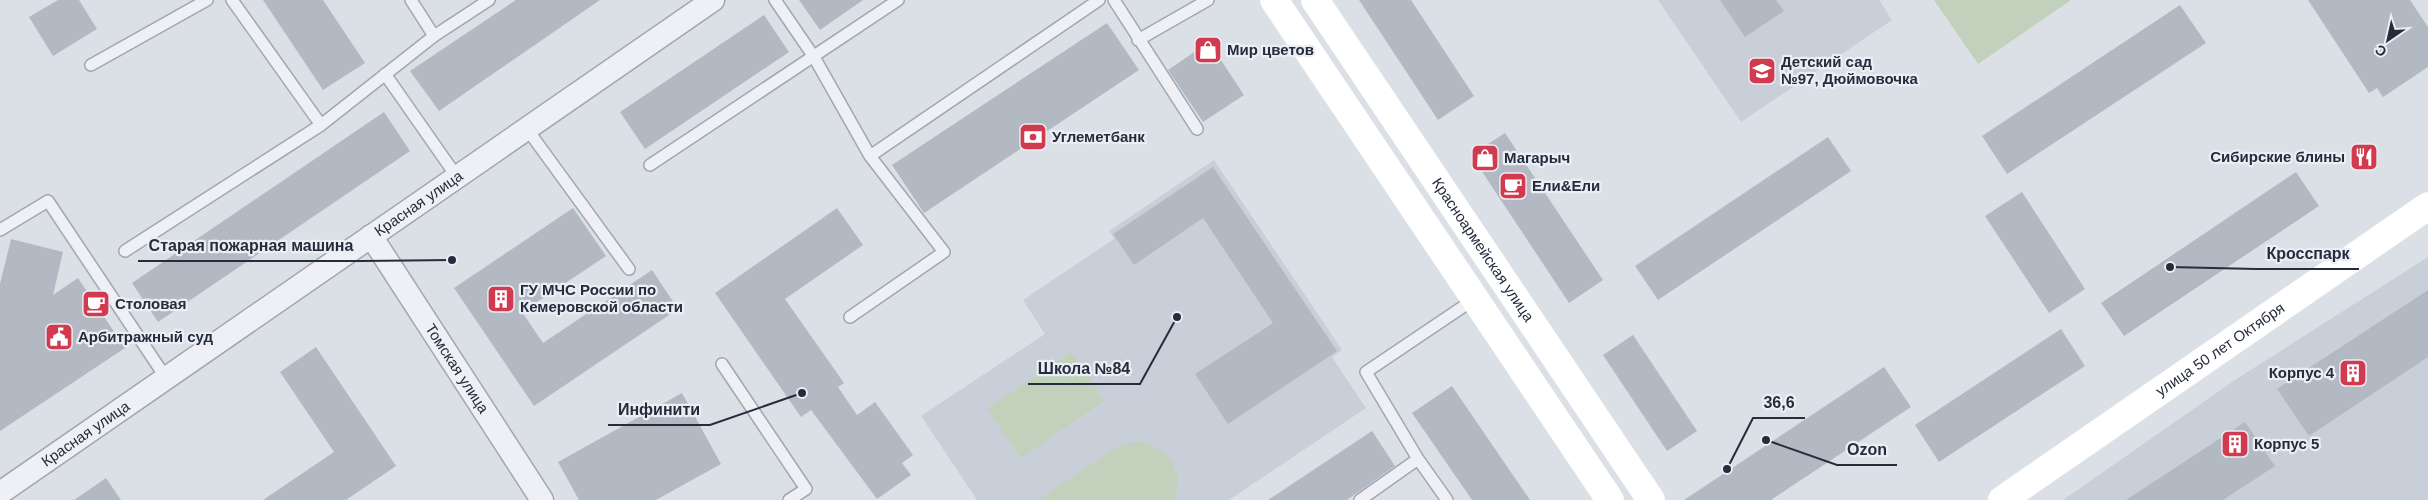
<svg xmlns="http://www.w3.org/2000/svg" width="2428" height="500" font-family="Helvetica,sans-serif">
<rect width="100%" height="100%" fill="#dbe0e6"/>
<!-- built -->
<path fill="#c9cfd8" d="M 1658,0 L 1879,0 L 1892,20 L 1741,122 Z
M 1214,160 L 1342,350 L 1332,357 L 1366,408 L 1229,500 L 977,500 L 921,416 L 1045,334 L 1023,300 L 1114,239 L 1109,231 Z
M 2428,257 L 2428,500 L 2063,500 L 2235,380 Z"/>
<!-- green -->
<path fill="#c1d1bc" d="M 1934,0 L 2071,0 L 1978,64 Z
M 1071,352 L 1104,401 L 1021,458 L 987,409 Z
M 1136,442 C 1167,445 1186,469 1174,500 L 1039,500 L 1114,449 L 1124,444 Z"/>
<!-- building -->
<path fill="#b3b9c3" d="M 58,0 L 79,0 L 97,29 L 53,56 L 29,17 Z
M 263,0 L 323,0 L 365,63 L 323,90 Z
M 516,0 L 600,0 L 439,111 L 410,71 Z
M 799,0 L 863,0 L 820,30 Z
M 1359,0 L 1411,0 L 1474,96 L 1438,120 Z
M 1720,0 L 1776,0 L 1784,11 L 1745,37 Z
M 2308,0 L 2410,0 L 2428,27 L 2428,67 L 2383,97 L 2377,88 L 2369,93 Z
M 2180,5 L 2206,43 L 2007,174 L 1982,136 Z
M 764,15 L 789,52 L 645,149 L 620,112 Z
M 1107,23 L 1139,70 L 924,213 L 892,165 Z
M 1209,42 L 1244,95 L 1203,122 L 1168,70 Z
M 384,112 L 410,151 L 158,322 L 132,283 Z
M 1505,133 L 1603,280 L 1569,303 L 1471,155 Z
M 1828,137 L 1851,171 L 1658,300 L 1635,266 Z
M 2368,144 L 2377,158 L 2360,169 L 2351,155 Z
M 1213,167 L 1337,351 L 1228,424 L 1195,374 L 1273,323 L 1203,218 L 1134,265 L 1113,234 Z
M 2296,172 L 2319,206 L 2124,336 L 2101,303 Z
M 2022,192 L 2085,289 L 2049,313 L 1985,216 Z
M 573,208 L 606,256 L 522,312 L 543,343 L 652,270 L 678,309 L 534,406 L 454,288 Z
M 837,208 L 863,245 L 785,299 L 844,383 L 838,387 L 857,415 L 875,402 L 913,455 L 902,463 L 911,475 L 877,499 L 811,410 L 801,417 L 715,293 Z
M 11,239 L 63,252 L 53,295 L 78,278 L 125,348 L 0,431 L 0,284 Z
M 2428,290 L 2428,357 L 2309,436 L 2277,389 Z
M 2061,329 L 2085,366 L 1939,462 L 1915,425 Z
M 1633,335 L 1697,431 L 1667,451 L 1603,355 Z
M 316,347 L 396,466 L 346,500 L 263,500 L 334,452 L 280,372 Z
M 1884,367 L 1911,407 L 1771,500 L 1684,500 Z
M 1452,386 L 1530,500 L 1472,500 L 1412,413 Z
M 682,393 L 721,464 L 656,500 L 579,500 L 558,462 Z
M 2245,422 L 2275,466 L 2223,500 L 2126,500 Z
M 1372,431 L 1395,466 L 1347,500 L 1268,500 Z
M 106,478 L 121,500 L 74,500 Z"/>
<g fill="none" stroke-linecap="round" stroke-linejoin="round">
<defs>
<path id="lane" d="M 232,0 L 321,125
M 411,0 L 434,36
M 775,0 L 814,57 L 870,156 L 1099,0
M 1114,0 L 1197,129
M 1138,40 L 1208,0
M 91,65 L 207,0
M 385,74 L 457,177
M 527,129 L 629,269
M 650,165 L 898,0
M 0,230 L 48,201 L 166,378
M 125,251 L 321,125 L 434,36 L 489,0
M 850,317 L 944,252 L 870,156
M 722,364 L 806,489 L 789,500
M 1360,500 L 1418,459
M 1447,500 L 1418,459 L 1366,372 L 1476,298"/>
<g id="street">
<path id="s1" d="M 371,236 L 542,500"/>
<path id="s2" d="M 0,493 L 713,0"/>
</g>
</defs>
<!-- lane casing -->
<use href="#lane" stroke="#a1a7b0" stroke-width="14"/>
<!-- street casing -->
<use href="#street" stroke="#a1a7b0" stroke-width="25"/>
<!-- lane -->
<use href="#lane" stroke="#eef0f5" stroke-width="11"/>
<!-- street -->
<use href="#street" stroke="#eef0f5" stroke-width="22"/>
<!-- secondary -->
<g stroke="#fff" stroke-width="28">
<path d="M 1274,0 L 1610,500"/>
<path id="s3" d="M 1315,0 L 1651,500"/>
<path id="s4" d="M 2002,500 L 2428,206"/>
</g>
</g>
<!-- icons -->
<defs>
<symbol id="shop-square" viewBox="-11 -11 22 22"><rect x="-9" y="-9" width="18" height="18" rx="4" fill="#d13a4f" stroke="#ebeef4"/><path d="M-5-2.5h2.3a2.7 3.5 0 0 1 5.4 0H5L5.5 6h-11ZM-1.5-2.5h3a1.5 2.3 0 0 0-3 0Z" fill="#fff"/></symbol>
<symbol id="school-square" viewBox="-11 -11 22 22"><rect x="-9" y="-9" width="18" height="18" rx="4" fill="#d13a4f" stroke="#ebeef4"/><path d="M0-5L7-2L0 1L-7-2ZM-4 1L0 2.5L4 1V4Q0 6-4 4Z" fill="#fff"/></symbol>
<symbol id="bank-square" viewBox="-11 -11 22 22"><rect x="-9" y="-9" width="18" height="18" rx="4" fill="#d13a4f" stroke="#ebeef4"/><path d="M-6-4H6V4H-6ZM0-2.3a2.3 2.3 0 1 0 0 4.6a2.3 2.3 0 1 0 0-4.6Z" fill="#fff"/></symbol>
<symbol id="restaurant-square" viewBox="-11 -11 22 22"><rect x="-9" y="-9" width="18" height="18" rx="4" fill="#d13a4f" stroke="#ebeef4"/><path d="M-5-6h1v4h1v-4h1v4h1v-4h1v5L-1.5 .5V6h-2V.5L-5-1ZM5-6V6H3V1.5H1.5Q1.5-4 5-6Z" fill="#fff"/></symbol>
<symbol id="cafe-square" viewBox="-11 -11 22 22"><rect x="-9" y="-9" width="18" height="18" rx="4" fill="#d13a4f" stroke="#ebeef4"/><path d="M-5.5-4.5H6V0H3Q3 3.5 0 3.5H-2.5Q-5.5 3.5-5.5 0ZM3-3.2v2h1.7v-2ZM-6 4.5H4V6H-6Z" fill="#fff"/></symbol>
<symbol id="building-square" viewBox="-11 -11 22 22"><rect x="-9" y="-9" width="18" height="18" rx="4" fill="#d13a4f" stroke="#ebeef4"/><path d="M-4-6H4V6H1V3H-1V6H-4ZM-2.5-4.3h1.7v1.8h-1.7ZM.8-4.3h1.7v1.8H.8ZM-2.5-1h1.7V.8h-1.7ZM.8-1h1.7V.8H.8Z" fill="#fff"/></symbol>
<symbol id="civic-square" viewBox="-11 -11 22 22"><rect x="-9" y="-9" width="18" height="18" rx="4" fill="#d13a4f" stroke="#ebeef4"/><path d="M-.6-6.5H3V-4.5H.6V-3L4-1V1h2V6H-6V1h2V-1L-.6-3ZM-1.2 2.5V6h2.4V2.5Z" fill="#fff"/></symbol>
</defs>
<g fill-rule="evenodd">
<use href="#shop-square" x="1192" y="34" width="32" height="32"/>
<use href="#school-square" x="1746" y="55" width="32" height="32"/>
<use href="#bank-square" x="1017" y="121" width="32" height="32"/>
<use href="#restaurant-square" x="2348" y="141" width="32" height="32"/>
<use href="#shop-square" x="1469" y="142" width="32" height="32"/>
<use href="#cafe-square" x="1497" y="170" width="32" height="32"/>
<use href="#building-square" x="485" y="283" width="32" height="32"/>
<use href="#cafe-square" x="80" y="288" width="32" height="32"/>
<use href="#civic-square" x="43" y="321" width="32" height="32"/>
<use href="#building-square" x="2337" y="357" width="32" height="32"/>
<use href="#building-square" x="2219" y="428" width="32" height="32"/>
</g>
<g text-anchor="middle" stroke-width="4.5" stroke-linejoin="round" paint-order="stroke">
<!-- poi labels -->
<g font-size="15" font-weight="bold" fill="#252d3d" stroke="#ebeef4" text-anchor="start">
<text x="1227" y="55">Мир цветов</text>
<text x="1781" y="67">Детский сад<tspan x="1781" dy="17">№97, Дюймовочка</tspan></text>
<text x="1052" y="142">Углеметбанк</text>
<text x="2345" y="162" text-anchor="end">Сибирские блины</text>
<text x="1504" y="163">Магарыч</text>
<text x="1532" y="191">Ели&amp;Ели</text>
<text x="520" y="295">ГУ МЧС России по<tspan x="520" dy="17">Кемеровской области</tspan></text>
<text x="115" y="309">Столовая</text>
<text x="78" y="342">Арбитражный суд</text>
<text x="2334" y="378" text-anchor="end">Корпус 4</text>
<text x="2254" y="449">Корпус 5</text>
</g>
<!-- street labels -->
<g font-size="15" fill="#252d3d" stroke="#ebeef4">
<text dy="5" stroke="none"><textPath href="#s2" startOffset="509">Красная улица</textPath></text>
<text dy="5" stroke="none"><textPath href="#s3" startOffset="301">Красноармейская улица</textPath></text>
<text dy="5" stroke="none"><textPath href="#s4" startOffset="265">улица 50 лет Октября</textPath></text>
<text dy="5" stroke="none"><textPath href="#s1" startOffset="158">Томская улица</textPath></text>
<text dy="5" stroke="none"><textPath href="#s2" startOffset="104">Красная улица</textPath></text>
</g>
</g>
<!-- callouts -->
<path fill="none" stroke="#252d3d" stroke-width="2" d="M452 260L363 261H138M2170 267L2256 269H2359M1177 317L1140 384H1028M1727 469L1753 418H1805M802 393L710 425H608M1766 440L1837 465H1897"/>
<g fill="#252d3d" stroke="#ebeef4" stroke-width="2">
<circle cx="452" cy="260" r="5"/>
<circle cx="2170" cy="267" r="5"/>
<circle cx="1177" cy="317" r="5"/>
<circle cx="1727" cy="469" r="5"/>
<circle cx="802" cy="393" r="5"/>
<circle cx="1766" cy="440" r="5"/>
</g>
<g font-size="16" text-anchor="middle" font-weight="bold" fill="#252d3d" stroke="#ebeef4" stroke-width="4.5" stroke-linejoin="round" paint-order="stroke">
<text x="251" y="251">Старая пожарная машина</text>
<text x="2308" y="259">Кросспарк</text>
<text x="1084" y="374">Школа №84</text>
<text x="1779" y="408">36,6</text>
<text x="659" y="415">Инфинити</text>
<text x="1867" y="455">Ozon</text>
</g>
<!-- north arrow -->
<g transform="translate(2388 40) rotate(214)" stroke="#ebeef4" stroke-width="4" paint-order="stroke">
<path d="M0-4L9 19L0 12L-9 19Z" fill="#252d3d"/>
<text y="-8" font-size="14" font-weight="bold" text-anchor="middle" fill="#252d3d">С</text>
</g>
</svg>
